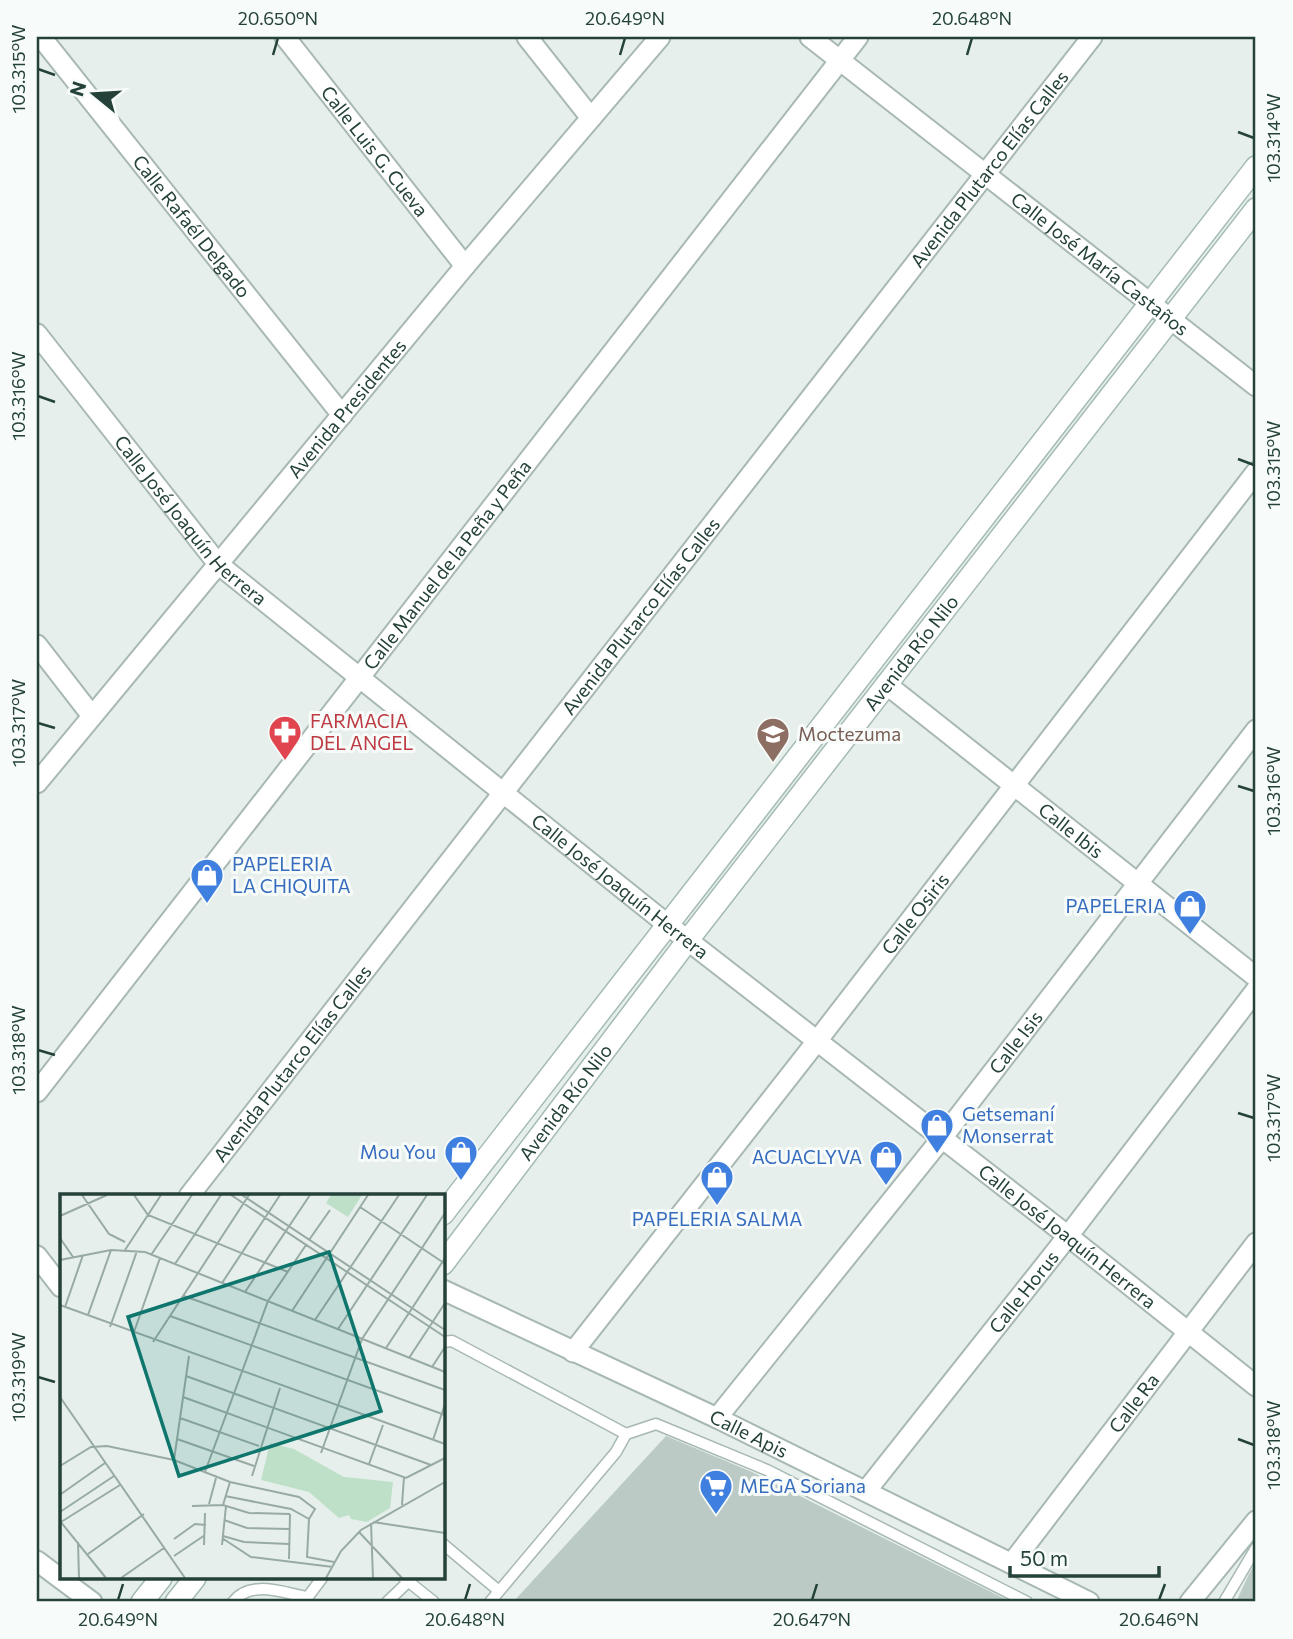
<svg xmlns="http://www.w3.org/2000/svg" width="1293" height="1639" font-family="Commissioner,sans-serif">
<rect width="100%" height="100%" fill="#e6efeb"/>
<!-- building -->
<path fill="#bbcac4" d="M 666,1436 L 752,1472 L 1011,1602 L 513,1602 Z
M 1256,1562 L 1256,1602 L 1236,1602 L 1249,1574 Z"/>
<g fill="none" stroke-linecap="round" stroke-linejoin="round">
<defs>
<path id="service" d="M 443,1342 L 452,1341 L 626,1434 L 616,1452 L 490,1602
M 626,1434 L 656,1424 L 767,1470 L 1027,1602
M 443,1544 L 499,1591
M 404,1578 L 434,1602
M 233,1602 C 250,1579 284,1593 307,1597
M 304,1602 L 322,1578
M 387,1602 L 408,1582
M 1224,1602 L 1256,1548"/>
<g id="minor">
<path id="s1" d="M 41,37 L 342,415"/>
<path id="s2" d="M 285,37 L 465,266"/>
<path d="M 527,37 L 591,118"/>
<path id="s3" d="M 810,37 L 1256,386"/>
<path id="s4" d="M 37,334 L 218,564 L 668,925 L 1068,1236 L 1256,1386"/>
<path d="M 37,645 L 92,716"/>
<path id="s5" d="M 886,684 L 1256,977"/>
<path id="s6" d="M 37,783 L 465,266 L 660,37"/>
<path id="s7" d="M 37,1092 L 858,37"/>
<path id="s8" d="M 189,1196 L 1092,37"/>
<path d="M 37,1256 L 61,1287"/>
<path id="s9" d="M 443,1290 L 717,1418 L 1089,1602"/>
<path id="s10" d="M 573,1352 L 817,1041 L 1256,472"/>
<path id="s11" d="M 717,1418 L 942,1138 L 1256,730"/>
<path id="s12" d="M 866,1491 L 1068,1236 L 1256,990"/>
<path d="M 37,1561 L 92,1602"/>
<path id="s13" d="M 1012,1563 L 1256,1243"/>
<path d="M 1190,1602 L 1256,1521"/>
</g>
<g id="secondary">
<path d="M 443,1214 L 1256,167"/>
<path id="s14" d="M 443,1264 L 688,940 L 1256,209"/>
<path d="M 142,1602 L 161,1578"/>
<path d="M 176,1602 L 195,1578"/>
</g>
</defs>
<!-- service casing -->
<use href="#service" stroke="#a8b8b2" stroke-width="13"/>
<!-- minor casing -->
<use href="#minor" stroke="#a8b8b2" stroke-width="23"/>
<!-- secondary casing -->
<use href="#secondary" stroke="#a4bbb3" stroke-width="24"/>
<!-- service -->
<use href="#service" stroke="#fff" stroke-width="10"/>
<!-- minor -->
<use href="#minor" stroke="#fff" stroke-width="19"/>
<!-- secondary -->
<use href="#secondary" stroke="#fff" stroke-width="21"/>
</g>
<!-- ticks -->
<path fill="none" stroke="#24423a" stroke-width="2.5" d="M 273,55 L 278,38M 620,55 L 625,38M 967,55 L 972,38M 38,69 L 55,75M 1238,132 L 1254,138M 38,396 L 55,402M 1238,459 L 1254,465M 38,723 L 55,728M 1238,786 L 1254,791M 38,1050 L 55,1055M 1238,1113 L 1254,1118M 38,1377 L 55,1382M 1238,1439 L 1254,1445M 118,1600 L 123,1584M 465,1600 L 470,1584M 812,1600 L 817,1584M 1159,1600 L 1165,1584"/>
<!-- icons -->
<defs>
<symbol id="pharmacy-pin" viewBox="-11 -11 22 30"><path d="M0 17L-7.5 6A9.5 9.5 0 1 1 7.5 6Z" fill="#e0444e" stroke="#f7fbf9"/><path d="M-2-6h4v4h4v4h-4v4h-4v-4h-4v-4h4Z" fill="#fff"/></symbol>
<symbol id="school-pin" viewBox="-11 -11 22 30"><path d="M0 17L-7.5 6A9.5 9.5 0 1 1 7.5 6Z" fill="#8d6e63" stroke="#f7fbf9"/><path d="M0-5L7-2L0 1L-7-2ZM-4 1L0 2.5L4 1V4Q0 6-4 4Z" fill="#fff"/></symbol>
<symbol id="shop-pin" viewBox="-11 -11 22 30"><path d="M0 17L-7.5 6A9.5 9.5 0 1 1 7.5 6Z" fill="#3f7fe0" stroke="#f7fbf9"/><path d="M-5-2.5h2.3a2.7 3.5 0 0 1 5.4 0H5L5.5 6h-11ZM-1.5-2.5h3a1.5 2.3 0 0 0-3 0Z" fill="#fff"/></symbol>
<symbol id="supermarket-pin" viewBox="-11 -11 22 30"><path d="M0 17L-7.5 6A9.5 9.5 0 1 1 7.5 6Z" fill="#3f7fe0" stroke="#f7fbf9"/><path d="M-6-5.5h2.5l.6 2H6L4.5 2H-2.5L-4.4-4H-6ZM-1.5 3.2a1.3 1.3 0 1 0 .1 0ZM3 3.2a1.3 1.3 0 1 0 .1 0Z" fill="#fff"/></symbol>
</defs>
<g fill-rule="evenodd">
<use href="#pharmacy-pin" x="266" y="713" width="38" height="52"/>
<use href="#school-pin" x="754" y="715" width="38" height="52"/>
<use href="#shop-pin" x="188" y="856" width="38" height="52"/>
<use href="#shop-pin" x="1171" y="887" width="38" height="52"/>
<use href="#shop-pin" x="918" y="1106" width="38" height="52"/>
<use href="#shop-pin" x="442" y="1133" width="38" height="52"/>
<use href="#shop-pin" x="867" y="1138" width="38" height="52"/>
<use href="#shop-pin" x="698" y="1158" width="38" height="52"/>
<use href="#supermarket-pin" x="697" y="1467" width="38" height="52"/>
</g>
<g text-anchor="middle" stroke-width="6" stroke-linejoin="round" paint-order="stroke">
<!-- street labels -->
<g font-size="19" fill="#24423a" stroke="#f7fbf9">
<text dy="7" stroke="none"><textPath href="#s2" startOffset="145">Calle Luis G. Cueva</textPath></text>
<text dy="7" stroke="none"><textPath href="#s8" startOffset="1302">Avenida Plutarco Elías Calles</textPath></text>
<text dy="7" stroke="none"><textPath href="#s1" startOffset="242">Calle Rafaél Delgado</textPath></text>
<text dy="7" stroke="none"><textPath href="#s3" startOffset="368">Calle José María Castaños</textPath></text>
<text dy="7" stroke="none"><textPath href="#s6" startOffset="486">Avenida Presidentes</textPath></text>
<text dy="7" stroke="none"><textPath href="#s4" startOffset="242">Calle José Joaquín Herrera</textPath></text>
<text dy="7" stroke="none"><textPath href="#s7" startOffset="668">Calle Manuel de la Peña y Peña</textPath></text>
<text dy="7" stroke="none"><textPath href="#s8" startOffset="735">Avenida Plutarco Elías Calles</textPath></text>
<text dy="7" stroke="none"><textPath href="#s14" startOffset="770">Avenida Río Nilo</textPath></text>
<text dy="7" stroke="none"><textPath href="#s5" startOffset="236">Calle Ibis</textPath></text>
<text dy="7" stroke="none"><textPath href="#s4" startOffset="808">Calle José Joaquín Herrera</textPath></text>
<text dy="7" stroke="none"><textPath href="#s10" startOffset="556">Calle Osiris</textPath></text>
<text dy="7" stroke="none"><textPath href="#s11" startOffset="480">Calle Isis</textPath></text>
<text dy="7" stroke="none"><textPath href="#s8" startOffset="168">Avenida Plutarco Elías Calles</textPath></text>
<text dy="7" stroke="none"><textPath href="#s14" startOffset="203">Avenida Río Nilo</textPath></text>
<text dy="7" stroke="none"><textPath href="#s4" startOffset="1376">Calle José Joaquín Herrera</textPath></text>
<text dy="7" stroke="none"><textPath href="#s12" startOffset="254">Calle Horus</textPath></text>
<text dy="7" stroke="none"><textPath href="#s13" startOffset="201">Calle Ra</textPath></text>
<text dy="7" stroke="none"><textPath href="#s9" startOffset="338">Calle Apis</textPath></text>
</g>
<!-- health labels -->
<g font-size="19" fill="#be3a42" stroke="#f7fbf9" text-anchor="start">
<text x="310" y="728">FARMACIA<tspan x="310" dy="22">DEL ANGEL</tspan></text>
</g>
<!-- education labels -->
<g font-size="19" fill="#785e54" stroke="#f7fbf9" text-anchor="start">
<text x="798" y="741">Moctezuma</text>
</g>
<!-- shop labels -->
<g font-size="19" fill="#366cbe" stroke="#f7fbf9" text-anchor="start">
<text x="232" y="871">PAPELERIA<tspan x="232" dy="22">LA CHIQUITA</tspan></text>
<text x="1166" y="913" text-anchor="end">PAPELERIA</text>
<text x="962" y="1121">Getsemaní<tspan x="962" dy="22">Monserrat</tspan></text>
<text x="436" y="1159" text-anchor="end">Mou You</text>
<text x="862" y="1164" text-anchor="end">ACUACLYVA</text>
<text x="717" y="1226" text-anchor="middle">PAPELERIA SALMA</text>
<text x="740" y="1493">MEGA Soriana</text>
</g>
</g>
<!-- overview -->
<g transform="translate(60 1194)">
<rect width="385" height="385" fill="#e6efeb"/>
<path d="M 271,1 L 302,1 L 288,23 L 266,9 ZM 210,249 L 234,255 L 284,283 L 333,288 L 330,314 L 307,328 L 291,325 L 289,321 L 279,324 L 249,298 L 201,286 Z" fill="#bfe0c8"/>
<path fill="none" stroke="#98aaa4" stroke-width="2" d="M 22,1 L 49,40 L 65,48M 74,1 L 88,21 L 228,78M 171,1 L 385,143M 182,1 L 385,136M 300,13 L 384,69M 0,22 L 47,1M 0,44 L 13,63M 249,46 L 270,16M 65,56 L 101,1M 91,61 L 132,1M 0,66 L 51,56 L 85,58 L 385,178M 115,70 L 161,1M 162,89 L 220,1M 185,98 L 250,1M 124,102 L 385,196M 0,111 L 385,250M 5,113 L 23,61M 232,117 L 308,1M 28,121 L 51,56M 110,122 L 385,221M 255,126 L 339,1M 50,133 L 77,57M 278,135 L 367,1M 74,138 L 100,64M 93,148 L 189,1M 326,154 L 385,64M 349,164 L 385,109M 372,173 L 385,153M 126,182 L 371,271M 0,203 L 125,384M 123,203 L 346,284 L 385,264M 120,224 L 199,252M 117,245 L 194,272M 373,246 L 385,210M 261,259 L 302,145 L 385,19M 114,266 L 129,162M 309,270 L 323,231M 0,272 L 31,253 L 47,252 L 114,266 L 170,288 L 239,303 L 255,315 L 249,325 L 247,363 L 274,368M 145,278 L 208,107 L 246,51M 192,282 L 220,194M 1,300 L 45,269M 165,302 L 231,315 L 249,325M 149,310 L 156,284M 163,311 L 170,288M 342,311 L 344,283M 132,312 L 163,311 L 189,319 L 230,320M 0,318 L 54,282M 164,326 L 187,334 L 230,335M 0,327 L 46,384M 1,328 L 60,291M 313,328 L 385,339M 311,329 L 313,384M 299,338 L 342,384M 163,342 L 184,348 L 229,350M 162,344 L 191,363 L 273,373M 114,345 L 135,330 L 146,331M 18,348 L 19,384M 144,351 L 145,319M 162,351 L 166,312M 28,360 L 84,320M 114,362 L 145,341M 229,365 L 230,320M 61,384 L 104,354M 266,384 L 281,357 L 301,336 L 385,288"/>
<path fill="#0f766e" fill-opacity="0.15" stroke="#0f766e" stroke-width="3.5" d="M 269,58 L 321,217 L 119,282 L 68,123 Z"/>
<rect width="385" height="385" fill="none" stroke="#24423a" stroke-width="3.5"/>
</g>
<!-- border -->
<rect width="1293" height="1639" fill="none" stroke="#f7fbf9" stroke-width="77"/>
<!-- north arrow -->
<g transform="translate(94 94) rotate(288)" stroke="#f7fbf9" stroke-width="5" paint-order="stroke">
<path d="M0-5L12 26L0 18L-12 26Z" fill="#24423a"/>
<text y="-10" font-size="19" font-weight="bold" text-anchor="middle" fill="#24423a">N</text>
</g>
<!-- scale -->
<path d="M1010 1566v10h149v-10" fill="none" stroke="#24423a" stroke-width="3.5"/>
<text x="1020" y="1566" font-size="21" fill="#24423a" stroke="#f7fbf9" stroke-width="5" paint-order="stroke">50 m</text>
<rect x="38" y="38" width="1216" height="1562" fill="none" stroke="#24423a" stroke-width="2.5"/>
<g font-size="18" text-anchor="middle" fill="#24423a">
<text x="278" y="25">20.650°N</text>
<text x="625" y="25">20.649°N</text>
<text x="972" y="25">20.648°N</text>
<text transform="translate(19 69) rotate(-90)" y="6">103.315°W</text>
<text transform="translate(1274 138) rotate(-90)" y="6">103.314°W</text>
<text transform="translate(19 396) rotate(-90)" y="6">103.316°W</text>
<text transform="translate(1274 465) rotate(-90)" y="6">103.315°W</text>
<text transform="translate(19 723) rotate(-90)" y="6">103.317°W</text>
<text transform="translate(1274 791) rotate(-90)" y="6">103.316°W</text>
<text transform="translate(19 1050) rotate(-90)" y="6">103.318°W</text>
<text transform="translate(1274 1118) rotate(-90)" y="6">103.317°W</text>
<text transform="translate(19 1377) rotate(-90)" y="6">103.319°W</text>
<text transform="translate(1274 1445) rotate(-90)" y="6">103.318°W</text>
<text x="118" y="1626">20.649°N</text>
<text x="465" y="1626">20.648°N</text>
<text x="812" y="1626">20.647°N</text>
<text x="1159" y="1626">20.646°N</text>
</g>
</svg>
